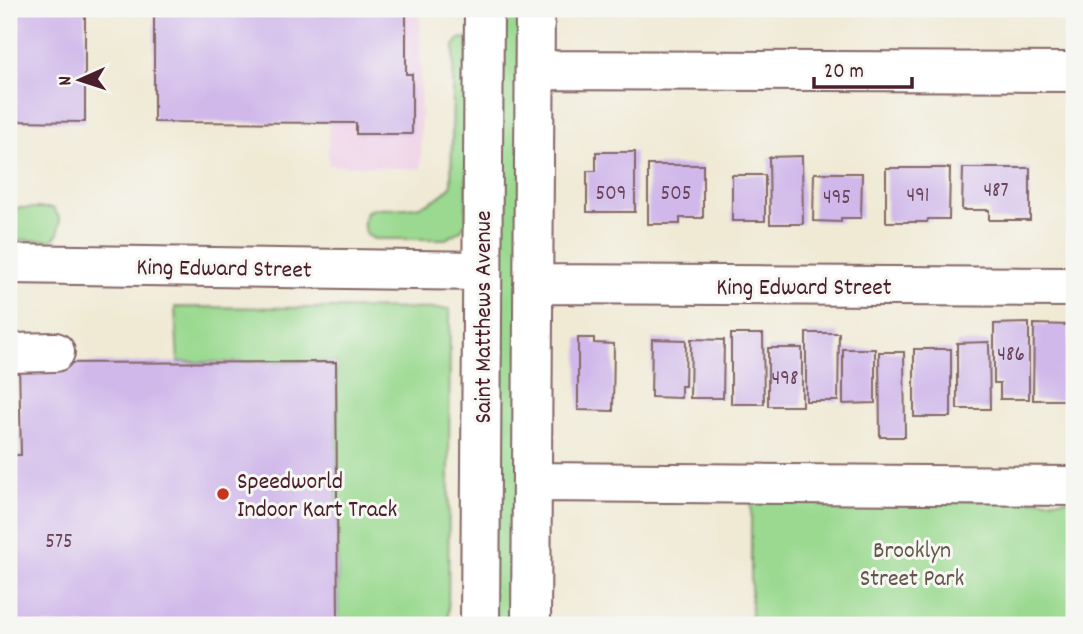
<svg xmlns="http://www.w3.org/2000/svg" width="1083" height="634" font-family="Dekko,sans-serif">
<rect width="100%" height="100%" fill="#f6f6f2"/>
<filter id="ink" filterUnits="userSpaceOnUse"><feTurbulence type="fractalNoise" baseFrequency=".0143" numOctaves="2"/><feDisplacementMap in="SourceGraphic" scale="14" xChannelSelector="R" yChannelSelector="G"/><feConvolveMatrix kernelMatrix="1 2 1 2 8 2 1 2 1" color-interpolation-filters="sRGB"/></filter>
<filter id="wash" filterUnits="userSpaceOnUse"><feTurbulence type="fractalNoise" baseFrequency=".00686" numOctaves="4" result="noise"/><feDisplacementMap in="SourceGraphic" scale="28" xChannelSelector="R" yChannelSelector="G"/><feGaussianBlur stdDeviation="1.57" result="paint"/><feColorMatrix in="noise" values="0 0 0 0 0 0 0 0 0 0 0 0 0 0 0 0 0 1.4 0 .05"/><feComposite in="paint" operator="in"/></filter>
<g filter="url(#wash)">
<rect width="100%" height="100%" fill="#f0ead5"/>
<!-- built -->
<path fill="#efd0e7" d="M 330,9 L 420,9 L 421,169 L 328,165 Z"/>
<!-- green -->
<path fill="#9ad98f" stroke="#727c5d" stroke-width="2" d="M 484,9 L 535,9 L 531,625 L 480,625 Z
M 463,38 L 468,40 L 466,224 L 461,230 L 446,239 L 374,239 C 362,234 362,223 366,212 L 373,209 C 407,208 426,212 451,186 L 454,46 L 459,39 Z
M 9,208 L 53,208 L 60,219 L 58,234 L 52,240 L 9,240 Z
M 175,307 L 450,309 L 448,625 L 338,625 L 336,362 L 178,362 Z
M 751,500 L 1074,500 L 1074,625 L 751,625 Z"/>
<g id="blocks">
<!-- building -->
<path fill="#d0b8ea" d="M 9,9 L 85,9 L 85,122 L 9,121 Z
M 154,9 L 406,9 L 406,74 L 412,74 L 412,134 L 356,134 L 356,123 L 154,122 Z
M 596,152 L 635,152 L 635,212 L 587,212 L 587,171 L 596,171 Z
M 802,156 L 803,224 L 770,224 L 769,157 Z
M 648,165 L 703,165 L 703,218 L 680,218 L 680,224 L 648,224 Z
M 886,168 L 950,168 L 949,219 L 928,219 L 927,222 L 886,222 Z
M 963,168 L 1030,168 L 1030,220 L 989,220 L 989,210 L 962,210 Z
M 814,173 L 862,173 L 861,218 L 841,218 L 841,222 L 813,221 Z
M 732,175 L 765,175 L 765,221 L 732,221 Z
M 1029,323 L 1029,399 L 1000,399 L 1000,383 L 994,383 L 994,324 Z
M 1034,324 L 1069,325 L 1068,400 L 1033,400 Z
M 806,333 L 839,333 L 838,401 L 806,401 Z
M 731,334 L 763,334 L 764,404 L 731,404 Z
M 578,338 L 594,338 L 594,343 L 614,344 L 613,411 L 578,410 Z
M 652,339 L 686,340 L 685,386 L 681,386 L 681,398 L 651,397 Z
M 691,339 L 724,340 L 723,398 L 690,398 Z
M 989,342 L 990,409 L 957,409 L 957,343 Z
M 768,348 L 802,348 L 802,406 L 768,406 Z
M 843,349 L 875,349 L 875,403 L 843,404 Z
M 914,349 L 951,349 L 951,417 L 914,417 Z
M 879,352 L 904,352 L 905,437 L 880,437 Z
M 336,362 L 338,625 L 9,625 L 9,455 L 21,455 L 19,363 Z"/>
</g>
</g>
<g filter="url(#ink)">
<use href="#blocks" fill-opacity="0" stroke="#846666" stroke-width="2"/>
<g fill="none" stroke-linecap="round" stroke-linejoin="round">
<defs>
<path id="minor" d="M 535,70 L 1074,72
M 9,264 L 482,271
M 533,284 L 1074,287
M 9,353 L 55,352
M 532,482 L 1074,486
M 480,625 L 484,9
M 531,625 L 535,9"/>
</defs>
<!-- minor casing -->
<use href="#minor" stroke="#846666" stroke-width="42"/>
<!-- minor -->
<use href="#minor" stroke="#fff" stroke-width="38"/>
</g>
</g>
<!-- markers -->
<circle fill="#c8321e" stroke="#f6f6f2" stroke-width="2.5" cx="223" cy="494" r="7"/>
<g text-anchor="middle" stroke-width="6" stroke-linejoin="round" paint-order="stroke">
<!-- number labels -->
<g font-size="21" fill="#6c455b">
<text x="996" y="196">487</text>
<text x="611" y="199">509</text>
<text x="676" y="199">505</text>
<text x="918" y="201">491</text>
<text x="837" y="203">495</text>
<text x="1011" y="360">486</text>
<text x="785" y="384">498</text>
<text x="59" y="547">575</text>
</g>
<!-- street labels -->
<g font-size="24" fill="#4a1f2b" stroke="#f6f6f2">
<text transform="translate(224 267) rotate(1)" y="8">King Edward Street</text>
<text x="804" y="294">King Edward Street</text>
<text transform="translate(482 317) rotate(-90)" y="8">Saint Matthews Avenue</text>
</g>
<!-- poi labels -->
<g font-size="24" fill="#4a1f2b" stroke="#f6f6f2" text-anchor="start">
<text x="237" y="488">Speedworld<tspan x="237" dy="28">Indoor Kart Track</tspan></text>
</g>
<!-- park labels -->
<g font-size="24" fill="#625749" stroke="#f6f6f2">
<text x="912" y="557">Brooklyn<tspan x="912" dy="28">Street Park</tspan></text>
</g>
</g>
<!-- margin -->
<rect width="1083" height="634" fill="none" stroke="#f6f6f2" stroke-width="35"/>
<!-- north arrow -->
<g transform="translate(80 80) rotate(267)" stroke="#f6f6f2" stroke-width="5" paint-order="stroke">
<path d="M0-5L12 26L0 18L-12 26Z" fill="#4a1f2b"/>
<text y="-10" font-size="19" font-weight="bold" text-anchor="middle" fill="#4a1f2b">N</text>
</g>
<!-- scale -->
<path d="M814 77v10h98v-10" fill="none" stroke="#4a1f2b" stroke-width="3.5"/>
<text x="824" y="77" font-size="21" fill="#4a1f2b" stroke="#f6f6f2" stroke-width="5" paint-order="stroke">20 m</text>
</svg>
